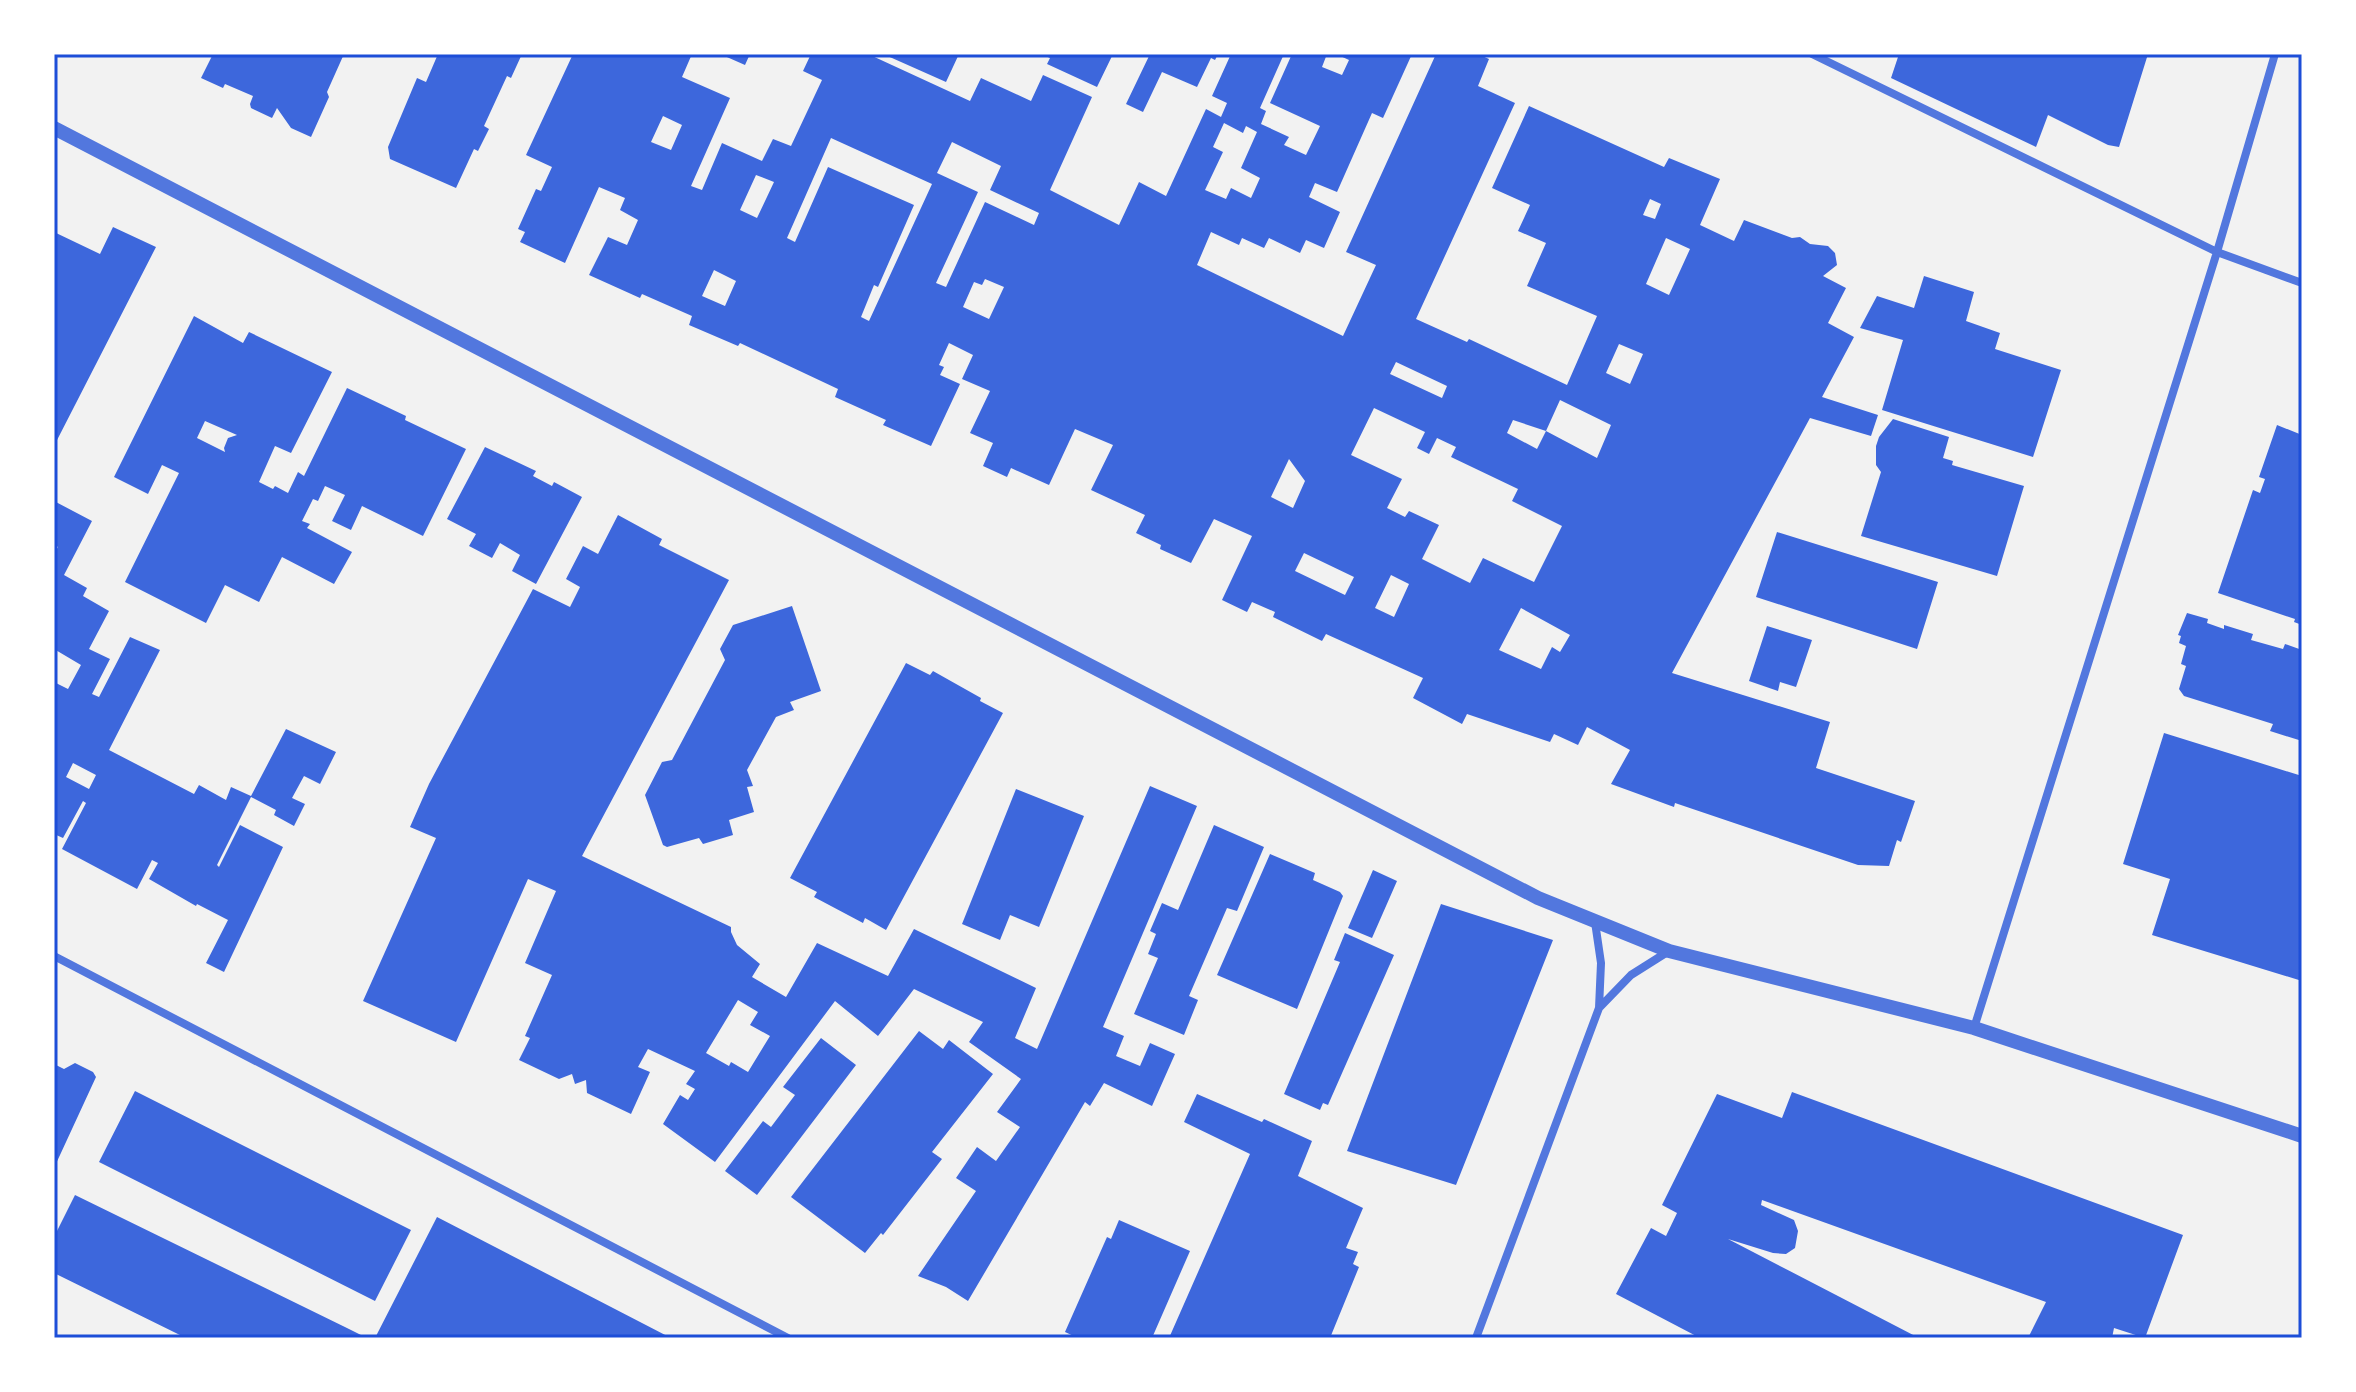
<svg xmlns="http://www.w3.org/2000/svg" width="2356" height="1392" font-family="Literata,serif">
<rect width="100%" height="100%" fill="#f2f2f2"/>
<!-- building -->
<path fill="#3d67dc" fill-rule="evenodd" d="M 213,54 L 344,54 L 327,92 L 329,97 L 311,137 L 291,128 L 277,108 L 272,118 L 251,108 L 250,104 L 253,96 L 225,84 L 223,88 L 201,78 Z
M 438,54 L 522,54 L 511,78 L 507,76 L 484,126 L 489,129 L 478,151 L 474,149 L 456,188 L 390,159 L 388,147 L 417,78 L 426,82 Z
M 573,54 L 692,54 L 682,77 L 730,98 L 691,186 L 702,190 L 722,143 L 762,161 L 773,139 L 791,146 L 822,80 L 803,71 L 811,54 L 868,54 L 970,101 L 981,78 L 1031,101 L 1043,75 L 1092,97 L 1050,190 L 1119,225 L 1139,182 L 1166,196 L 1206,109 L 1221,117 L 1227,103 L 1212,96 L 1231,54 L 1284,54 L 1260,108 L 1266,111 L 1261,124 L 1289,137 L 1284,145 L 1306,155 L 1320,126 L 1270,103 L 1292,54 L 1327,54 L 1322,67 L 1342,75 L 1349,60 L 1336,54 L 1412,54 L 1383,118 L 1372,113 L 1337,192 L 1315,183 L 1309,197 L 1340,212 L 1324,248 L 1306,240 L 1300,253 L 1269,238 L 1264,248 L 1242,238 L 1239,245 L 1211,232 L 1197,265 L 1343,336 L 1376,265 L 1346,252 L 1436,54 L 1478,54 L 1489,59 L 1478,86 L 1515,103 L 1416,319 L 1467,342 L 1469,339 L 1567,385 L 1597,316 L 1527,286 L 1546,243 L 1518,231 L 1530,205 L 1492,188 L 1529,106 L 1664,167 L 1669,158 L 1720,179 L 1700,225 L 1734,241 L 1744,220 L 1792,238 L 1800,237 L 1810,244 L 1828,246 L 1835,253 L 1837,265 L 1823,276 L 1846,288 L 1828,323 L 1854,337 L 1822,397 L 1878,415 L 1871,436 L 1810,418 L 1672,673 L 1830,722 L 1816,768 L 1915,801 L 1901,842 L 1897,840 L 1889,866 L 1858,865 L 1675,803 L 1674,807 L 1611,784 L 1630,750 L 1587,727 L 1578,745 L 1554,734 L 1550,742 L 1467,714 L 1462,724 L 1413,698 L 1423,678 L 1326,634 L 1322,641 L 1273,617 L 1275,612 L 1252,602 L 1247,612 L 1222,600 L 1252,536 L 1214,519 L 1191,563 L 1160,549 L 1161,545 L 1136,533 L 1145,515 L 1091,490 L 1113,445 L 1075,429 L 1049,485 L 1011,468 L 1007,477 L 983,466 L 993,443 L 970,433 L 990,391 L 962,379 L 973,355 L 949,343 L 939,365 L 944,367 L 940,375 L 960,384 L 931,446 L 883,425 L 886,420 L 835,397 L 838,389 L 740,343 L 738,346 L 689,325 L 692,316 L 642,294 L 640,298 L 589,275 L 608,237 L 627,245 L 638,220 L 620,210 L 625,198 L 599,187 L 565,263 L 520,242 L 525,232 L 518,229 L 536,189 L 541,191 L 552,167 L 526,155 ZM 663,116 L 682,125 L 671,150 L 651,142 ZM 1224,123 L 1243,133 L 1246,126 L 1257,132 L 1241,168 L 1260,178 L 1251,198 L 1231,188 L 1226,199 L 1205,190 L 1223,152 L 1213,147 ZM 831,138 L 932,184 L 869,321 L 861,317 L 874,285 L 878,287 L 914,205 L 828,167 L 795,242 L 787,238 ZM 952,142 L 1001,166 L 990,190 L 1039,213 L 1034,225 L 985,202 L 946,287 L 936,283 L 978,192 L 937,173 ZM 756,175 L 774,182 L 757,218 L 740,210 ZM 1650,199 L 1661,204 L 1655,219 L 1643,215 ZM 1666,238 L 1690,249 L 1669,295 L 1646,284 ZM 714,270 L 736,281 L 725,306 L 702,296 ZM 985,279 L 1004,287 L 989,319 L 963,307 L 974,282 L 982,285 ZM 1619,344 L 1643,354 L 1630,384 L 1606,373 ZM 1396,362 L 1447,386 L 1442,398 L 1390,374 ZM 1560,400 L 1611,425 L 1597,458 L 1546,431 L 1537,449 L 1507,433 L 1513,420 L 1546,431 ZM 1374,408 L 1425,432 L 1417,448 L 1429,454 L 1437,438 L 1456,447 L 1451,457 L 1518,489 L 1512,501 L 1562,526 L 1534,582 L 1483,558 L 1470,583 L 1422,559 L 1439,525 L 1409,511 L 1405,517 L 1387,508 L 1402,479 L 1351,455 ZM 1289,459 L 1305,481 L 1293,508 L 1271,497 ZM 1304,553 L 1354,577 L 1345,595 L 1295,571 ZM 1391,575 L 1409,584 L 1394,617 L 1375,608 ZM 1521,608 L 1570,635 L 1560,652 L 1552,647 L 1541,669 L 1499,650 Z
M 720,54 L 750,54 L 745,65 Z
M 883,54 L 959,54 L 946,82 Z
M 1041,54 L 1113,54 L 1097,87 L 1047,64 L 1050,58 Z
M 1150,54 L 1218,54 L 1215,60 L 1211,58 L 1197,87 L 1162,72 L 1143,112 L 1126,104 Z
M 1899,54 L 2148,54 L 2119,147 L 2108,145 L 2048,115 L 2036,147 L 1891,78 Z
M 113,227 L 156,247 L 54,446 L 54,232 L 100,254 Z
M 1924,276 L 1974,292 L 1966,321 L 2000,333 L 1995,349 L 2061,370 L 2033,457 L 1882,410 L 1903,340 L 1860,328 L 1877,296 L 1914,308 Z
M 194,316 L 243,343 L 249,332 L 332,372 L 291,453 L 275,446 L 259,482 L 273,489 L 275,486 L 288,493 L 298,472 L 304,476 L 347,388 L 406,416 L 405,420 L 466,449 L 423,536 L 362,506 L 351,530 L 332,521 L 345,495 L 325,486 L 318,501 L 313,499 L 302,521 L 310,524 L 307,528 L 352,552 L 334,584 L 282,557 L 259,602 L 225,585 L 206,623 L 125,582 L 179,473 L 162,465 L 148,494 L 114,477 ZM 205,421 L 237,435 L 228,438 L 224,448 L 225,452 L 197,438 Z
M 1893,419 L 1949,437 L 1943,458 L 1953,461 L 1952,465 L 2024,486 L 1997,576 L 1861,536 L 1881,472 L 1876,465 L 1876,446 L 1879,437 Z
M 2277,425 L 2302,435 L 2302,625 L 2294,622 L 2295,619 L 2218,593 L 2253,490 L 2260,493 L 2265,479 L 2259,477 Z
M 485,447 L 536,471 L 533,476 L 552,486 L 554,482 L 582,497 L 536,584 L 512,571 L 520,555 L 500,543 L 492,558 L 469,546 L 476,534 L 447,519 Z
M 54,501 L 92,521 L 64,575 L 87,588 L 83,596 L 109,611 L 89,649 L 110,659 L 92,694 L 99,697 L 130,637 L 160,650 L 109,750 L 194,794 L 199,785 L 226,800 L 231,787 L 251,796 L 286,729 L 336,752 L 320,784 L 304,776 L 292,798 L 305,804 L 294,826 L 274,815 L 276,810 L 251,797 L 217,865 L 219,867 L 240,825 L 283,847 L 224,972 L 206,963 L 228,920 L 197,904 L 196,906 L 149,879 L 158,863 L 152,860 L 137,889 L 62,849 L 86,803 L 83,801 L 63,838 L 54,834 L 54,682 L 68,689 L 81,665 L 54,649 L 54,554 L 58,547 L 54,544 ZM 73,763 L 96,775 L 89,789 L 66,777 Z
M 618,515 L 662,539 L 659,545 L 729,580 L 582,856 L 731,927 L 731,932 L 737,945 L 760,964 L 752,977 L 786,997 L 817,943 L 888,976 L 914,929 L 1036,988 L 1015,1038 L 1037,1049 L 1150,786 L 1197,806 L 1103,1027 L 1124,1036 L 1116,1056 L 1140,1066 L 1150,1043 L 1175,1054 L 1152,1106 L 1104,1083 L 1090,1106 L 1085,1102 L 968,1301 L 946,1287 L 918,1276 L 976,1191 L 956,1178 L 977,1147 L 996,1161 L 1020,1127 L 997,1112 L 1021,1079 L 969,1042 L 983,1022 L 914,989 L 878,1036 L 835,1001 L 715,1162 L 663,1124 L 680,1095 L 688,1100 L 695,1089 L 686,1084 L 695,1071 L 648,1049 L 638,1067 L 650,1072 L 631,1114 L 587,1093 L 586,1080 L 575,1084 L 572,1074 L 559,1079 L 519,1060 L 530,1038 L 525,1036 L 552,975 L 525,963 L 556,891 L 528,879 L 456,1042 L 363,1001 L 436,838 L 410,827 L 429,784 L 533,589 L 570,607 L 580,587 L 566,579 L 583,546 L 598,554 ZM 738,1000 L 758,1012 L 750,1025 L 770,1036 L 748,1072 L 731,1062 L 729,1066 L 706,1053 Z
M 1777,532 L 1938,582 L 1917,649 L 1756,597 Z
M 792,606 L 821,691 L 790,702 L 794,710 L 776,717 L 747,770 L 753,786 L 747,787 L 754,812 L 729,820 L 733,835 L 703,844 L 699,838 L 667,847 L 663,845 L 645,795 L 662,762 L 672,760 L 725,660 L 720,649 L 733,625 Z
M 2187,613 L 2208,619 L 2207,623 L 2224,629 L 2224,625 L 2253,634 L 2251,640 L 2283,649 L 2285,644 L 2302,650 L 2302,741 L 2270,731 L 2273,724 L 2184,696 L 2179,689 L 2186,666 L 2181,664 L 2186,646 L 2179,643 L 2181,636 L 2178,635 Z
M 1767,626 L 1812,640 L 1796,687 L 1780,682 L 1778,691 L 1749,681 Z
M 906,663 L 930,675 L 933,671 L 981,698 L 980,701 L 1003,713 L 886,930 L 865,918 L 863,923 L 814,897 L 817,892 L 790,878 Z
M 2164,733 L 2302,776 L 2302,981 L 2152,935 L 2170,879 L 2123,864 Z
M 1016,789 L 1084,816 L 1039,927 L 1010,915 L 1000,940 L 962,924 Z
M 1214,825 L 1264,847 L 1237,911 L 1227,908 L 1189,996 L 1198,1000 L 1184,1035 L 1134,1014 L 1158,958 L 1148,954 L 1156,934 L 1150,931 L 1162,903 L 1178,910 Z
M 1270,854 L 1315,873 L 1313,880 L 1340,892 L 1343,896 L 1297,1009 L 1217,975 Z
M 1373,870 L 1397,881 L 1372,938 L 1348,928 Z
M 1441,904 L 1553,940 L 1456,1185 L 1347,1151 Z
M 1345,933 L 1394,955 L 1328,1105 L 1323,1103 L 1320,1110 L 1284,1094 L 1340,962 L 1334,960 Z
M 919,1031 L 943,1049 L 949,1040 L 993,1074 L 932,1152 L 942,1159 L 883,1235 L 881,1233 L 865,1253 L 791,1197 Z
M 821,1038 L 856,1065 L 757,1195 L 725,1171 L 763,1121 L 771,1127 L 795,1095 L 783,1087 Z
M 75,1063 L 93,1072 L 96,1077 L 54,1168 L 54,1064 L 64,1069 Z
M 135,1091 L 411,1230 L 375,1301 L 99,1162 Z
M 1792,1092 L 2183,1235 L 2145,1338 L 2114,1328 L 2112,1338 L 2028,1338 L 2046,1302 L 1762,1200 L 1761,1205 L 1794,1220 L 1798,1231 L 1795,1248 L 1786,1254 L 1773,1253 L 1728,1239 L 1919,1338 L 1700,1338 L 1616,1294 L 1651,1228 L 1666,1236 L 1677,1213 L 1662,1205 L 1717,1094 L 1782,1118 Z
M 1197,1094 L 1262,1122 L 1264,1119 L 1312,1141 L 1298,1176 L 1363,1208 L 1346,1248 L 1358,1252 L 1353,1264 L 1359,1267 L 1330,1338 L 1169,1338 L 1250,1154 L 1184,1122 Z
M 75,1195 L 349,1329 L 367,1338 L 186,1338 L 54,1273 L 54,1237 Z
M 437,1217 L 671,1338 L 375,1338 Z
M 1119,1220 L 1190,1251 L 1152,1338 L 1078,1338 L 1065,1332 L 1107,1237 L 1111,1239 Z"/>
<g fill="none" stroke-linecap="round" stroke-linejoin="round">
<!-- minor -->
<path stroke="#5277de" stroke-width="8" d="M 1812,54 L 2217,252 L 2302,283
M 54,956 L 788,1338
M 1600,1007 L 1631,975 L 1669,951
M 1974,1028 L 2217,252 L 2275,54
M 1476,1338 L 1599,1008 L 1601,963 L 1595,922"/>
<!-- tertiary -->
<path stroke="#5277de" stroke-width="14" d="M 54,128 L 1538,898 L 1669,951 L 1974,1028 L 2302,1136"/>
</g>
<!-- border -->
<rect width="2356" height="1392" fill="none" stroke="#ffffff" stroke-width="112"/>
<rect x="56" y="56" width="2244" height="1280" fill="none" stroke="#1d4ed8" stroke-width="3"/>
</svg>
